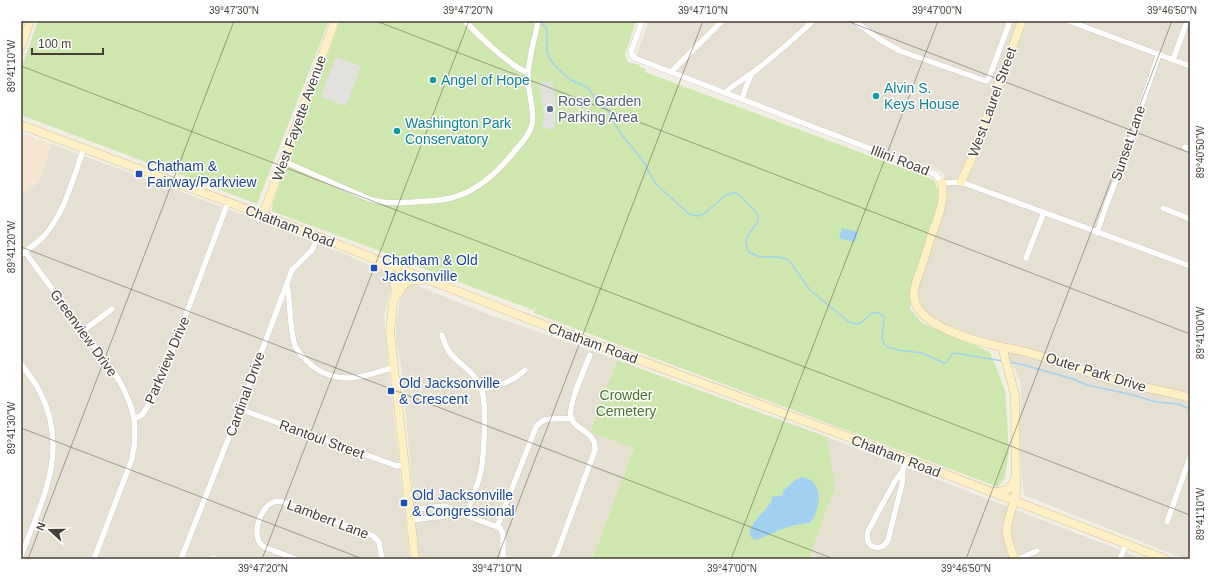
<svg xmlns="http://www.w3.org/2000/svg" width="1211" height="580" font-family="Helvetica,sans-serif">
<rect width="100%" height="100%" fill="#f3eee5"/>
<!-- residential -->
<path fill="#e6e0d3" d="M 649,21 L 1190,21 L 1190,559 L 1185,559 L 1024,495 L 1021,469 L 1020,434 L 1021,384 L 1015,369 L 998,344 L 944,325 L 922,310 L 916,292 L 946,185 L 943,172 L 817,126 L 761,103 L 639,57 L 637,53 Z
M 52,144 L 260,221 L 342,253 L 374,267 L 384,272 L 390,280 L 391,288 L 384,317 L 389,376 L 410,559 L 222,559 L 212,555 L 210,559 L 21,559 L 21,193 L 38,183 Z
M 413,284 L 485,313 L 617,360 L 590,431 L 634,448 L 592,559 L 419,559 L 401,364 L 396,343 L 396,322 L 400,300 L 403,292 L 408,285 Z
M 827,437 L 1094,540 L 1144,559 L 809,559 L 835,487 Z"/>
<!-- commercial -->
<path fill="#f5e5d0" d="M 21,133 L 52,144 L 38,183 L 21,193 Z"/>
<!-- green -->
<path fill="#cee7ae" d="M 38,21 L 329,21 L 257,204 L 21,115 L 21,69 Z
M 340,21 L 636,21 L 625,55 L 628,62 L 640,65 L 640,67 L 646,69 L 645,72 L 934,180 L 938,190 L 938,204 L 911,285 L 910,309 L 922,323 L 990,352 L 1005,390 L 1009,449 L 1005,477 L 998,487 L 534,313 L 536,306 L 533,310 L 432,272 L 380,251 L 277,213 L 272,211 L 272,208 L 274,200 Z
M 617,360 L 827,437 L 835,487 L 809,559 L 592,559 L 634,448 L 590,432 Z"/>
<!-- parking -->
<path fill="#e3e1dd" d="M 336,57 L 361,66 L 346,106 L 321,97 Z
M 552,81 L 556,104 L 554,130 L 542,127 L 544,115 L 539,83 Z"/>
<!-- water -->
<path fill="#a1d1f0" d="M 842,228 L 858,232 L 855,242 L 839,238 Z
M 802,477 C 821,480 822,500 815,514 C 814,517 812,521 810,522 C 808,524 796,524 792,526 C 780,529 768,535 757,540 C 735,535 768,509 772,501 C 772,501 773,495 773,495 L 775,497 L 783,495 L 783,491 L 795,480 Z"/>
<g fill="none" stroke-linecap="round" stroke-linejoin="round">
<!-- stream -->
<path stroke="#a1d1f0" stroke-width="1.5" d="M 539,22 L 546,27 L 547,33 L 547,52 L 550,59 L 557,68 L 571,80 L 587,87 L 599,103 L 607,109 L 621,134 L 644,162 L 655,183 L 689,214 L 698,216 L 704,214 L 726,195 L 731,193 L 736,193 C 742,197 746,202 750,206 C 753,209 757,212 758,216 C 761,229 737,233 750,253 L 761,257 L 779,257 L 789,260 L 810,290 L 849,322 C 862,327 863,320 872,313 L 879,313 L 884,317 L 882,339 L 884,344 L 888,347 L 897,350 L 922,353 L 944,363 L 947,362 L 951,355 L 954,353 L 1003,361
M 1009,362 L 1024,365 L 1073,379 L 1087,385 L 1129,394 L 1156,402 L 1178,404 L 1190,409"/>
<defs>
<path id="street" d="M 465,21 C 479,36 510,66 528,73
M 642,21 L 631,52 L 632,55 L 637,59 L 928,171 L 936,175 L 942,183 L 961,182 L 1190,266
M 854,21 L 879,39 L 900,51 L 986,81 L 989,78 L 1010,21
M 1069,21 L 1190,66
M 1173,60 L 1187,21
M 671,72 L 722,21
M 725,93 C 733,84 745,79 755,71 C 775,55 794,39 813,21
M 742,99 L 746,87 L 752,73
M 1185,147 L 1190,149
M 283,161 L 367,198 C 382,204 399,203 415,202 C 427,201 440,201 451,198 C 477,192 498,172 514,152 C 521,144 530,134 532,124 C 535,113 528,92 528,78 C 528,59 535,40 538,21
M 1163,208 L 1190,219
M 1097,233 L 1106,206 L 1136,128 L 1140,109 L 1159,54
M 25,252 L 119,380 C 126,393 132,405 134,419
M 21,255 C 28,249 36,244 43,237 C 65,213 73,178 84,148
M 1026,258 L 1044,212
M 287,284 C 291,305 289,326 295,346 C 297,350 300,353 302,356 C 314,370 329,378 348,378 C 364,378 378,371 393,368
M 83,331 L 112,309
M 442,335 C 444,342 446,349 451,354 C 459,364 470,369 477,380 C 478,383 480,386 481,388 C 487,402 484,455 481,471 C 478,486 471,500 466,515
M 21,364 C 28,373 35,382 40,392 C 70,451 42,500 21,556
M 482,389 C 500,385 511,383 525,370
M 240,409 L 397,466 L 405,465
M 903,470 L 895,481 L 868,531 C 863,547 881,554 888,540 L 902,484 L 903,470 L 907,459
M 410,510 L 445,506 L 457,512 L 500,528 L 503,534 L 503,559
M 411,520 L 446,516 L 457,512
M 1167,522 L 1190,457
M 497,527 L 536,427 C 545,414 558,421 572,418
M 94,559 L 132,459 C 135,445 136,433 134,419 L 142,415 L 157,392 L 228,202
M 181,559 L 240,409 L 292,270 L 312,250 L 318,236
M 296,559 L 264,547 C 250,538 259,507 274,502 C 279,500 284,502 289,504 L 373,536 L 379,542 L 382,559
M 553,559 L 557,553 L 595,450 C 596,430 575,432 571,417 C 568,403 585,369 590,355
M 1018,559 L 1037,551
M 1120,559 L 1126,544"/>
<path id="secondary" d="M 21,46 L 30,21
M 21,125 L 263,215 L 531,320 L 870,445 L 1165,559
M 961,182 L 971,160 L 1022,21
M 942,183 C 945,200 939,215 933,231 C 929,243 925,256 921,269 C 918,276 915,284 914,292 C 910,325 978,342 1002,347 L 1015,395 L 1016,490 C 1015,501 1011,509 1009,518 C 1004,533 1009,546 1015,559
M 263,215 L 335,21
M 381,263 L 392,276 L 396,289
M 403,270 L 393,303 L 390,332 L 415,559
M 399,293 C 404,281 411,279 423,280
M 1002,347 C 1041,353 1077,370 1116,381 C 1140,388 1166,390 1190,398
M 993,492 C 1006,491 1010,491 1015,478"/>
</defs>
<!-- street casing -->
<use href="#street" stroke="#beb6a8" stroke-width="6"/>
<!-- secondary casing -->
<use href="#secondary" stroke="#d6c397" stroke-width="9"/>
<!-- street -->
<use href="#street" stroke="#fff" stroke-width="5.5"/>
<!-- secondary -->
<use href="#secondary" stroke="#feefc4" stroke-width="8"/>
</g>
<!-- ticks -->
<path fill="none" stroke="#453e35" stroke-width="1" stroke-opacity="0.45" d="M 376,21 L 1190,334M 847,21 L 1190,153M 21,66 L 1190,515M 21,247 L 834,559M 21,428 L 363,559M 28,559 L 234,21M 262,559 L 469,21M 497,559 L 703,21M 731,559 L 938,21M 966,559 L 1172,21"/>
<!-- markers -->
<g fill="#0f9aa8" stroke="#fff" stroke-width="1.5">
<circle cx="433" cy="80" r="4"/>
<circle cx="876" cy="96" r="4"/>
<circle cx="397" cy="131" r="4"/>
</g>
<circle fill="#5c6f8a" stroke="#fff" stroke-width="1.5" cx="550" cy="109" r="4"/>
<g fill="#1a4fb4" stroke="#fff" stroke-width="1.5">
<rect x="135" y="170" width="8" height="8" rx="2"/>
<rect x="370" y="264" width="8" height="8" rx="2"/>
<rect x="387" y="387" width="8" height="8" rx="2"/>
<rect x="400" y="499" width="8" height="8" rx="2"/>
</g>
<g text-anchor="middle" stroke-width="3" stroke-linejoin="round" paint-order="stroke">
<!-- culture labels -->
<g font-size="14" fill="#0d838f" stroke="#fff" text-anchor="start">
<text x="441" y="85">Angel of Hope</text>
<text x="884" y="93">Alvin S.<tspan x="884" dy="16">Keys House</tspan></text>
<text x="405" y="128">Washington Park<tspan x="405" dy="16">Conservatory</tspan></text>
</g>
<!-- service labels -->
<g font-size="14" fill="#4e5e75" stroke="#fff" text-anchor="start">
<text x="558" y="106">Rose Garden<tspan x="558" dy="16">Parking Area</tspan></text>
</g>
<!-- street labels -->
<g font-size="14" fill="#453e35" stroke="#fff">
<text transform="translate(992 102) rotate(-70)" y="5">West Laurel Street</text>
<text transform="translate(299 118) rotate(-70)" y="5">West Fayette Avenue</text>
<text transform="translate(1128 143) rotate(-71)" y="5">Sunset Lane</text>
<text transform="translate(900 160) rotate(21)" y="5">Illini Road</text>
<text transform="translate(290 226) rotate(21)" y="5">Chatham Road</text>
<text transform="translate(84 333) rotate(54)" y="5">Greenview Drive</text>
<text transform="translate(593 343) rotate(20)" y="5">Chatham Road</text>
<text transform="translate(167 360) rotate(-67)" y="5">Parkview Drive</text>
<text transform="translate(1096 372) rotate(17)" y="5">Outer Park Drive</text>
<text transform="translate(245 394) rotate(-70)" y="5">Cardinal Drive</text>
<text transform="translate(322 439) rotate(20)" y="5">Rantoul Street</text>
<text transform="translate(896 456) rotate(21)" y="5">Chatham Road</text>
<text transform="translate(328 519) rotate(21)" y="5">Lambert Lane</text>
</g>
<!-- transit labels -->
<g font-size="14" fill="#164399" stroke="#fff" text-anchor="start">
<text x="147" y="171">Chatham &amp;<tspan x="147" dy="16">Fairway/Parkview</tspan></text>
<text x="382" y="265">Chatham &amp; Old<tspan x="382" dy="16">Jacksonville</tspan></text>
<text x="399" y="388">Old Jacksonville<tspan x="399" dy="16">&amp; Crescent</tspan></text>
<text x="412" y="500">Old Jacksonville<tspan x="412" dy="16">&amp; Congressional</tspan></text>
</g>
<!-- park labels -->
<g font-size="14" fill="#477628" stroke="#fff">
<text x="626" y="400">Crowder<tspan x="626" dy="16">Cemetery</tspan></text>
</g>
</g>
<!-- border -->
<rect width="1211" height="580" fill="none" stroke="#ffffff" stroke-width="44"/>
<!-- north arrow -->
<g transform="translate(50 530) rotate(291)" stroke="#ffffff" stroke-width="3" paint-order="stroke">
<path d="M0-3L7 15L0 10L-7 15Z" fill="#453e35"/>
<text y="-6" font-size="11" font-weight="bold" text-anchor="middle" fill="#453e35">N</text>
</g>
<!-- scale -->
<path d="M32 48v6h71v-6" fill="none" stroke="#453e35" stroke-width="2"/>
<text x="38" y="48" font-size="12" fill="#453e35" stroke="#ffffff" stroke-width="3" paint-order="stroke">100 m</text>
<rect x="22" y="22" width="1167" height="536" fill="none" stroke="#453e35" stroke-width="1.5"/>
<g font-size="10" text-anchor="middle" fill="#453e35">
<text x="234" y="14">39°47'30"N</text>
<text x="468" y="14">39°47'20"N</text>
<text x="703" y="14">39°47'10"N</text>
<text x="937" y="14">39°47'00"N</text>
<text x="1172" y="14">39°46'50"N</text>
<text transform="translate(11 66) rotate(-90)" y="4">89°41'10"W</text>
<text transform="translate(1200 152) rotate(-90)" y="4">89°40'50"W</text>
<text transform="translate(11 247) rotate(-90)" y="4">89°41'20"W</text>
<text transform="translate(1200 333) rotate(-90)" y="4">89°41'00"W</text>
<text transform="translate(11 428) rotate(-90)" y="4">89°41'30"W</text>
<text transform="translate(1200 514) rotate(-90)" y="4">89°41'10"W</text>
<text x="263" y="572">39°47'20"N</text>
<text x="497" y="572">39°47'10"N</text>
<text x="732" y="572">39°47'00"N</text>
<text x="966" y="572">39°46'50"N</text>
</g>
</svg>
